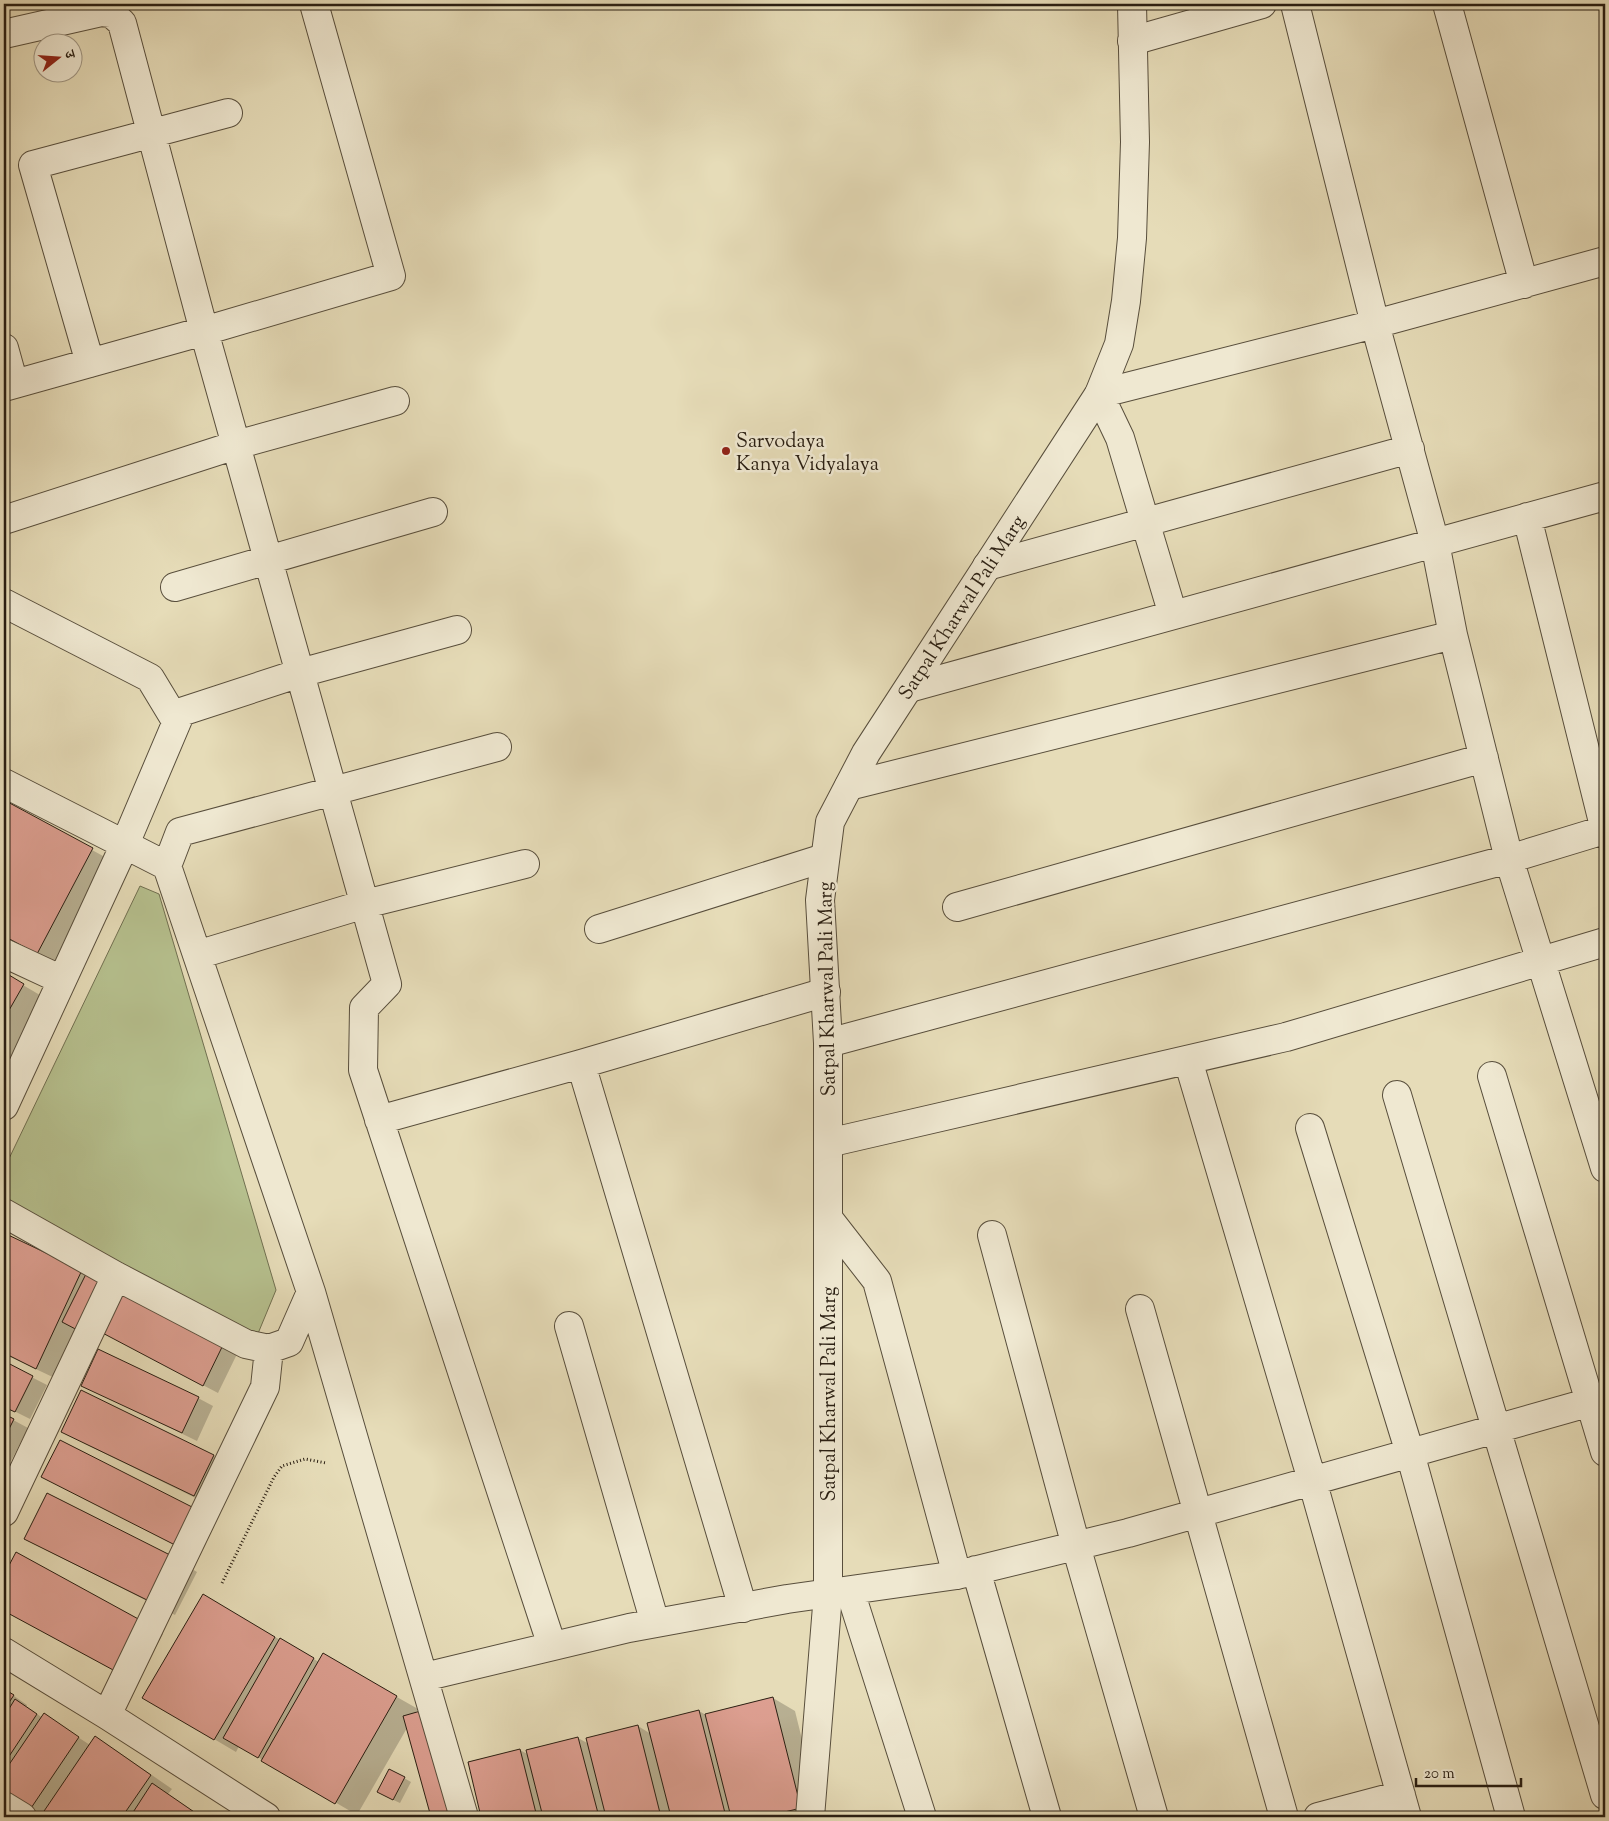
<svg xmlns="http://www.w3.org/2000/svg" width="1609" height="1821" font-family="'Sorts Mill Goudy','Noto Serif Devanagari',serif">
<rect width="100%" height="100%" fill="#e6dcb8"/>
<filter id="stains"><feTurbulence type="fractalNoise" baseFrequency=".004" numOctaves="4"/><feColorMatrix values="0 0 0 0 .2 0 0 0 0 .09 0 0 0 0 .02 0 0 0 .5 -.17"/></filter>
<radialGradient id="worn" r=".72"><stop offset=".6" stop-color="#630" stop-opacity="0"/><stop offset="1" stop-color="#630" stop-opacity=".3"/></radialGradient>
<!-- green -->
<path fill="#b6c08e" stroke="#706f50" d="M 140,886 L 159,894 L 276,1290 L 252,1348 L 4,1209 L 4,1169 Z"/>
<!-- shadow -->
<path fill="#0003" d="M 4,802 L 114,862 L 59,965 L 4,935 Z
M 4,974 L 45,998 L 4,1069 Z
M 4,1235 L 81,1271 L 237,1354 L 218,1393 L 104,1333 L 59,1380 L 4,1354 Z
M 4,1363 L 47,1385 L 30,1419 L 4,1406 Z
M 82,1385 L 198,1398 L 213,1406 L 197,1441 Z
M 82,1391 L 214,1456 L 235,1468 L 216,1508 L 85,1444 L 63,1431 Z
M 4,1415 L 28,1428 L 11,1461 L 4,1457 Z
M 48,1551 L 175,1559 L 197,1572 L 175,1615 Z
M 16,1554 L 163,1634 L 137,1683 L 4,1610 L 4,1577 Z
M 203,1596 L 319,1662 L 323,1655 L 418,1709 L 415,1714 L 473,1817 L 432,1817 L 407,1728 L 357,1815 L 239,1746 L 236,1752 L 214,1739 Z
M 4,1689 L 27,1705 L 26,1707 L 43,1718 L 44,1715 L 90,1745 L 95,1738 L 117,1751 L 172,1789 L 168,1794 L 202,1817 L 36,1817 L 28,1812 L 4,1796 Z
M 773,1698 L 795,1711 L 821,1817 L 483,1817 L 469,1763 L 520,1750 L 529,1755 L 578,1738 L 589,1744 L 638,1726 L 651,1734 L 699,1711 L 706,1715 Z
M 390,1770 L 411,1782 L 400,1803 L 385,1796 Z
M 210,1814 L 216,1817 L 208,1817 Z"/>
<!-- building -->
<path fill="#dd9f91" stroke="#291e12" d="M 4,800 L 93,848 L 37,954 L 4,936 Z
M 4,972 L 24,984 L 4,1019 Z
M 4,1233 L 82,1270 L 36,1369 L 4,1353 Z
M 86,1274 L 109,1285 L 85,1334 L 62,1322 Z
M 116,1289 L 223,1345 L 203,1386 L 95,1329 Z
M 98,1349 L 199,1397 L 182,1433 L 81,1386 Z
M 4,1361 L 33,1376 L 15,1412 L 4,1407 Z
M 81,1390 L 214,1455 L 194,1496 L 61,1432 Z
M 4,1414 L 14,1419 L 4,1439 Z
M 60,1440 L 194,1508 L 175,1545 L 41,1477 Z
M 47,1493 L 176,1558 L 153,1603 L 24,1539 Z
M 16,1552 L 142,1621 L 115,1671 L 4,1611 L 4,1575 Z
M 203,1594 L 275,1637 L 214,1740 L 142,1698 Z
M 280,1638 L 314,1658 L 258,1758 L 223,1738 Z
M 323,1653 L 397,1696 L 335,1804 L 261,1761 Z
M 4,1689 L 14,1695 L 4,1710 Z
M 773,1697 L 801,1808 L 764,1817 L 731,1817 L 705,1714 Z
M 15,1699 L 37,1714 L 4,1764 L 4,1717 Z
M 431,1708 L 462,1817 L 431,1817 L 403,1716 Z
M 699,1710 L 726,1817 L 671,1817 L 647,1723 Z
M 44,1713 L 79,1737 L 27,1814 L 4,1798 L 4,1772 Z
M 638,1725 L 661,1817 L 606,1817 L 586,1738 Z
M 95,1736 L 151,1775 L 122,1817 L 40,1817 Z
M 578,1737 L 599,1817 L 543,1817 L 526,1750 Z
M 520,1749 L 537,1817 L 481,1817 L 468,1762 Z
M 389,1769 L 405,1777 L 393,1800 L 377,1792 Z
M 152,1783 L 200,1816 L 199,1817 L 130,1817 Z"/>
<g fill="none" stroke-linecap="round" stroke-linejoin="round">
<defs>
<path id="minor" d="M 1295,4 L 1375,324 L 1435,543 L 1453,635 L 1509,859 L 1605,1168
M 1447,4 L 1524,284
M 4,34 L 101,12 L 111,13 L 122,23 L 204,331 L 387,984 L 364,1008 L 363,1070 L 552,1646
M 1132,41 L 1262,4
M 4,348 L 14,384
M 90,363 L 33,165 L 228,113
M 4,387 L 204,331 L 391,276 L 314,4
M 1527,517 L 1605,830
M 4,520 L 236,445 L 395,401
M 987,566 L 1410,449
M 175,587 L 433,512
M 4,603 L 150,678 L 176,721
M 1173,615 L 1120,438 L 1099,394 L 1375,324 L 1605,261
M 909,688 L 1605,496
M 4,783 L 167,866 L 311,1292 L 464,1817
M 849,786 L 1453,635
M 167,866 L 180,832 L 497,747
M 957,907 L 1484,758
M 599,929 L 824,858
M 4,953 L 62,980
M 197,955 L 365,904 L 525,864
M 828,1043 L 1509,859 L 1604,830 L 1605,834
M 1188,1060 L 1312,1480 L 1407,1817
M 581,1064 L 743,1608
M 1492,1076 L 1605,1452
M 1397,1095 L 1605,1795
M 4,1106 L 125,844 L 181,712 L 300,673 L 457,630
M 379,1120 L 581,1064 L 826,992
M 1310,1128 L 1410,1453 L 1511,1817
M 828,1143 L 1286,1037 L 1605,942
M 4,1213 L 116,1276 L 246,1344 L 269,1349 L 289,1342 L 311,1292
M 828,1218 L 877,1281 L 957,1575
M 992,1235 L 1076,1546 L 1154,1817
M 1140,1309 L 1284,1817
M 569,1326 L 655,1623
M 4,1512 L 116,1276
M 976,1570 L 1047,1817
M 850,1591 L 922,1817
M 4,1652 L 107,1715 L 266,1817
M 424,1677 L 629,1628 L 787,1599 L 957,1575 L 1128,1533 L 1605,1398
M 107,1715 L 265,1387 L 269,1349
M 4,1806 L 22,1817
M 1318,1817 L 1401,1795"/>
<path id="tertiary" d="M 810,1817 L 828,1594 L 828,1043 L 820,900 L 830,822 L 866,753 L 1099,394 L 1119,344 L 1126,301 L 1132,238 L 1135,142 L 1132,4"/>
</defs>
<!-- minor casing -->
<use href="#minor" stroke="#584e3c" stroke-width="30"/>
<!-- tertiary casing -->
<use href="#tertiary" stroke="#584e3c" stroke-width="30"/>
<!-- path -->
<path stroke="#291e12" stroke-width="3" stroke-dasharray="1 2.5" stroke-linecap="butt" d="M 222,1583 L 274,1477 L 282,1466 L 305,1459 L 326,1463 L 327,1464"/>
<!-- minor -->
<use href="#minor" stroke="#efe8d1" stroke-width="28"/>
<!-- tertiary -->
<use href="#tertiary" stroke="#efe8d1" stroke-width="28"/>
</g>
<!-- markers -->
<circle fill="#8f2418" stroke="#efe8d1" stroke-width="2" cx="726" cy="451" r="5"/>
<g text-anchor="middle" stroke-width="5" stroke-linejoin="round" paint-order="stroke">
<!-- poi labels -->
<g font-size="20" fill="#291e12" stroke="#efe8d1" text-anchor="start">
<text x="736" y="447">Sarvodaya<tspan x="736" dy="23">Kanya Vidyalaya</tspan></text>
</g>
<!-- street labels -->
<g font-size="20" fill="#291e12" stroke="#efe8d1">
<text transform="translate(961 607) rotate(-57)" y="7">Satpal Kharwal Pali Marg</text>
<text transform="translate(826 989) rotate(-91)" y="7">Satpal Kharwal Pali Marg</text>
<text transform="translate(828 1394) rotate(-90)" y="7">Satpal Kharwal Pali Marg</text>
</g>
</g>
<!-- margin -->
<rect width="1609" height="1821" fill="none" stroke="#e6dcb8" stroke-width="20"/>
<rect x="5" y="5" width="1599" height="1811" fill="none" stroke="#291e12" stroke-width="2.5"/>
<rect x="10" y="10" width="1589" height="1801" fill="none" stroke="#291e12"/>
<!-- north arrow -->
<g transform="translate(58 58) rotate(73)"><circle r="24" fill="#efe8d1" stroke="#a09785"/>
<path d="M0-4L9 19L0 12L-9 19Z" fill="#8f2418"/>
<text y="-8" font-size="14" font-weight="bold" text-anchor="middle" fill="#291e12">उ</text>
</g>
<!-- scale -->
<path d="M1416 1778v8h105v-8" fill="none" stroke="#291e12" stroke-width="2.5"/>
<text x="1424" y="1778" font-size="15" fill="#291e12" stroke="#efe8d1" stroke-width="4" paint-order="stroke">20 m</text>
<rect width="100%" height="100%" filter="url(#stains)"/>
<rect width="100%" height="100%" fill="url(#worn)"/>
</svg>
